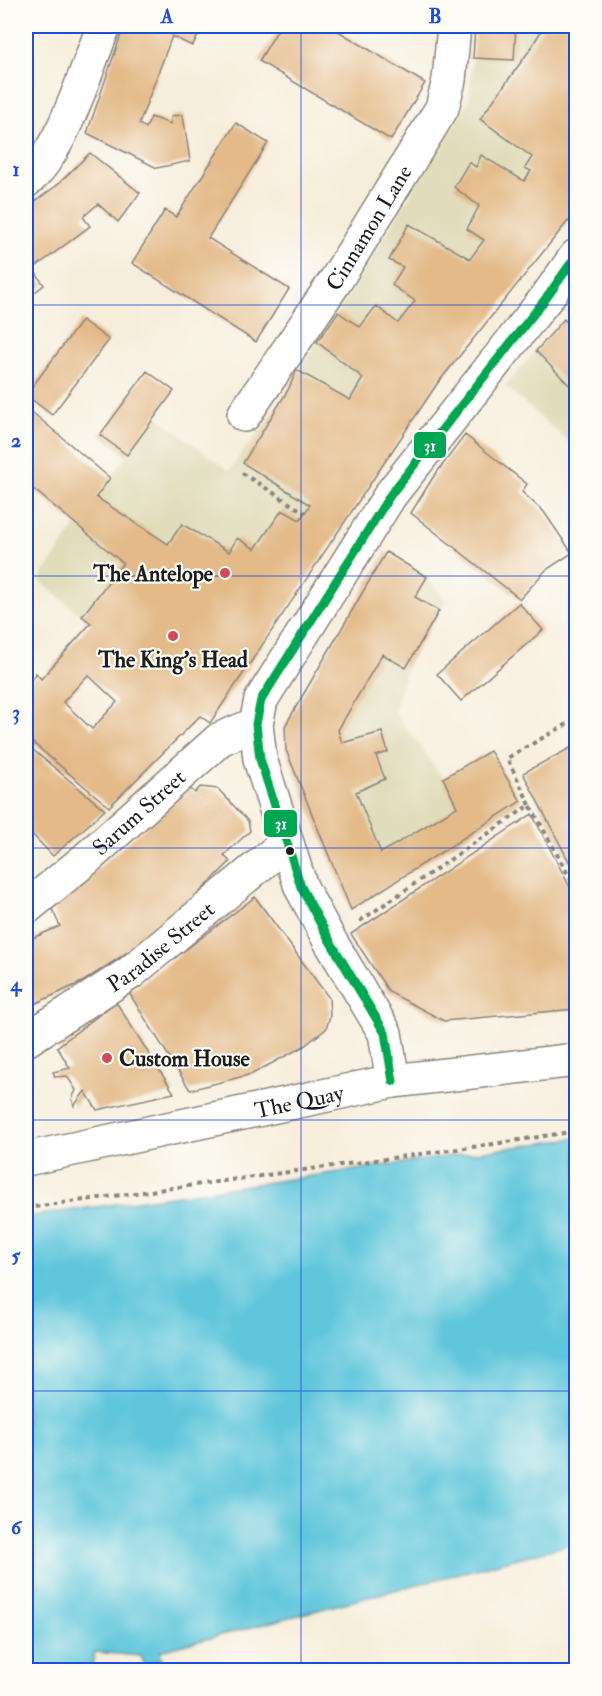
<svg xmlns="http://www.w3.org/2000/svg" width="602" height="1696" font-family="'IM FELL Double Pica',serif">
<rect width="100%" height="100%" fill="#fdfcf7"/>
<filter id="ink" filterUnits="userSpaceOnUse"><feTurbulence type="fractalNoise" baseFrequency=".0167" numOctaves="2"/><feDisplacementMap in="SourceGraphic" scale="12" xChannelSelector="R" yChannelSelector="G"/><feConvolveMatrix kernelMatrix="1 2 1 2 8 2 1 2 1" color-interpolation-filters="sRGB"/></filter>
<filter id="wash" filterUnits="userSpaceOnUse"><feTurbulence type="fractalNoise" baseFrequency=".008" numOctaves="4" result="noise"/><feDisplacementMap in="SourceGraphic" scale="24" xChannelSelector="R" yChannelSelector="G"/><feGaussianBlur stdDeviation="1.35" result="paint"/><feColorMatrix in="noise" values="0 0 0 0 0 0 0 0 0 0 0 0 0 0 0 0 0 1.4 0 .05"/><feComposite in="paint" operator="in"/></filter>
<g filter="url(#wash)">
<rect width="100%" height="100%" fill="#f7eddb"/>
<!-- built -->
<path fill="#e1dcba" d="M 475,26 L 573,26 L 576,28 L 576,216 L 572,223 L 568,221 L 437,384 L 210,723 L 39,580 L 76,525 L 156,416 L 229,471 L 288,390 L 297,370 L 338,312 L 469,100 Z
M 564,319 L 576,331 L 576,448 L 505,386 Z
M 386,552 L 427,577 L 446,601 L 406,668 L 395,712 L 443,778 L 490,751 L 521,801 L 351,910 L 286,750 L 285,726 Z"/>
<!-- water -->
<path fill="#5ec6db" stroke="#3d717c" stroke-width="1.5" d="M 576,1138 L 576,1543 L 160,1651 L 162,1659 L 144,1664 L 141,1656 L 95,1652 L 91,1670 L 26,1670 L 26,1217 Z"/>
<g id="blocks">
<!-- building -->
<path fill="#e3ba88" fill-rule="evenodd" d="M 124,26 L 204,26 L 192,46 L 172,36 L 139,124 L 146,128 L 151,117 L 171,124 L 171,116 L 183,115 L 190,161 L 157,168 L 87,133 Z
M 280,26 L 330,26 L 425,83 L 391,140 L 259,61 Z
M 475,26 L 516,26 L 514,60 L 473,58 Z
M 544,26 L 573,26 L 576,28 L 576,216 L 572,223 L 568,221 L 437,384 L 210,723 L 200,716 L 109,807 L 26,737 L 26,686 L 36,673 L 41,679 L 91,623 L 82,616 L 123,563 L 26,483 L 26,407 L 110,478 L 96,497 L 168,544 L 182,524 L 229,552 L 237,538 L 255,549 L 282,510 L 300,520 L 310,505 L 243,463 L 288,390 L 297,370 L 350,400 L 363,378 L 317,342 L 338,312 L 360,327 L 376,306 L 398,323 L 408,310 L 415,301 L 392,285 L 403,267 L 389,260 L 409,224 L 470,259 L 484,240 L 467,229 L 479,206 L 454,187 L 469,162 L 476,167 L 481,155 L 524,181 L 531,171 L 525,168 L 532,157 L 480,119 L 529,51 ZM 88,675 L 117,702 L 92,729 L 63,702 Z
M 236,123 L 268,143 L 208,238 L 289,289 L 256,342 L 132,263 L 165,210 L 176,217 Z
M 90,153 L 140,193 L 118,222 L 98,204 L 83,217 L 90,226 L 33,269 L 44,285 L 26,299 L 26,208 L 56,186 Z
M 576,300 L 576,323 L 567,313 Z
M 564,319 L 576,331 L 576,392 L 536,351 Z
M 82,320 L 109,340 L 52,415 L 26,395 Z
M 147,371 L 174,391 L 127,455 L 100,435 Z
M 465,435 L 527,484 L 522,492 L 544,512 L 572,553 L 546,570 L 520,599 L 411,513 L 432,479 Z
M 386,552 L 427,577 L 415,597 L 439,611 L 406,668 L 382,654 L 338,730 L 342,743 L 382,732 L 388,752 L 376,756 L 385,779 L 356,792 L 381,853 L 457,807 L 443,778 L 490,751 L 521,801 L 351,910 L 286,750 L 285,726 Z
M 519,603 L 543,630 L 461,701 L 437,674 Z
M 26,744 L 105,810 L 53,856 L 26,828 Z
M 576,745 L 576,875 L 523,773 Z
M 200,787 L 218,789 L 248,821 L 250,831 L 224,855 L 230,862 L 168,924 L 149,938 L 84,981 L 26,1008 L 26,941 L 60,926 L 52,909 L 190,788 L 195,793 Z
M 532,814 L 576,899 L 576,1009 L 444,1021 L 389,992 L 351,934 Z
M 255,897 L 329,998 L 330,1016 L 326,1029 L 304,1046 L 252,1074 L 190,1090 L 129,993 Z
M 116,1002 L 174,1093 L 97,1110 L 85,1091 L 74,1106 L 72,1099 L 76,1090 L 67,1076 L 55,1077 L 53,1072 L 70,1068 L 57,1047 Z"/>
</g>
</g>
<g filter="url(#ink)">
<use href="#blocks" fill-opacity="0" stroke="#8a847c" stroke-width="1.5"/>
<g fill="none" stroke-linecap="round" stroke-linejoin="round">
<defs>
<g id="minor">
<path d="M 26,181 C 63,152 85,70 104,26"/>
<path id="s1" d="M 244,415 L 336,280 L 442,108 L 449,80 L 454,26"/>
<path id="s2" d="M 26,908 L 86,859 L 220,739 L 256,724"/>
<path id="s3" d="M 26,1040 L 130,973 L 286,843"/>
<path d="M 393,1081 L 385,1033 L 330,941 L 301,887 L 260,759 L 256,724 L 261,700 L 391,494 L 547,297 L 576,256"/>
<path id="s4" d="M 26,1159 L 393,1081 L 576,1060"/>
</g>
</defs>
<!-- minor casing -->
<use href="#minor" stroke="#8a847c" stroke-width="36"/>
<!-- path -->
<path stroke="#8a847c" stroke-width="4" stroke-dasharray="4.5 4.5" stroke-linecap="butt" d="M 242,473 L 305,513
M 530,805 L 507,758 L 576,719
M 360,921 L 530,805 L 576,889
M 26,1208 L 494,1144 L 576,1131"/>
<!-- minor -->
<use href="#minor" stroke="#fff" stroke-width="33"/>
<defs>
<path id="bus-1" d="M 393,1081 L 385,1033 L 330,941 L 301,887 L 260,759 L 256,724 L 261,700 L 391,494 L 547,297 L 576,256"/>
</defs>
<!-- bus-1 casing -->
<use href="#bus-1" stroke="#fdfcf7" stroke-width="14"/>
<!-- bus-1 -->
<use href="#bus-1" stroke="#00a651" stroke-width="9"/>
</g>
</g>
<!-- grid -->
<path fill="none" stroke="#1d4ed8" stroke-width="1.5" stroke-opacity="0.55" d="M 301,26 L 301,1670M 26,305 L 576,305M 26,576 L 576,576M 26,848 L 576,848M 26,1120 L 576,1120M 26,1391 L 576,1391"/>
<!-- markers -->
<g fill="#d1495b" stroke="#fdfcf7" stroke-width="2">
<circle cx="225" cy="573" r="6"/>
<circle cx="173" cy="636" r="6"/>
<circle cx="107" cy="1058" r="6"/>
</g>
<circle fill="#1c1c1c" stroke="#fdfcf7" stroke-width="2" cx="290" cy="851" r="5"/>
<g text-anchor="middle" stroke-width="4.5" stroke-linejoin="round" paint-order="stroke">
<!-- street labels -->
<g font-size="22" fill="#1c1c1c" stroke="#fdfcf7">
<text dy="8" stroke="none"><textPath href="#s1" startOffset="225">Cinnamon Lane</textPath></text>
<text dy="8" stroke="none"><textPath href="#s2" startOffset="148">Sarum Street</textPath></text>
<text dy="8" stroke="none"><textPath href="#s3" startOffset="164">Paradise Street</textPath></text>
<text dy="8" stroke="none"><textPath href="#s4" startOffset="279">The Quay</textPath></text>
</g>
<!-- poi labels -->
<g font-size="22" font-weight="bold" fill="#1c1c1c" stroke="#fdfcf7" text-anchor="end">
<text x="213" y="581">The Antelope</text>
<text x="173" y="667" text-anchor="middle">The King's Head</text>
<text x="119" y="1066" text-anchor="start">Custom House</text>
</g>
</g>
<g stroke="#fdfcf7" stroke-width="2">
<rect x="413" y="431" width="34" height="28" rx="6" fill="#00a651"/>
<rect x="263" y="809" width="35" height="29" rx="6" fill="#00a651"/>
</g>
<g font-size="16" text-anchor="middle" font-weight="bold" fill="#fff">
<text x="430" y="451">31</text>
<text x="281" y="829">31</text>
</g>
<!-- margin -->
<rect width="602" height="1696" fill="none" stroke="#fdfcf7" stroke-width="66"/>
<rect x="33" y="33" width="536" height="1630" fill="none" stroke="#1d4ed8" stroke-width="2"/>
<g font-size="20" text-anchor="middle" font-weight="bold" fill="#1d4ed8">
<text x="167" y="23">A</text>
<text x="435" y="23">B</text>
<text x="16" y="176">1</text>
<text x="16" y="447">2</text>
<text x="16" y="719">3</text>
<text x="16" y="991">4</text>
<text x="16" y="1262">5</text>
<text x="16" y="1534">6</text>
</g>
</svg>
